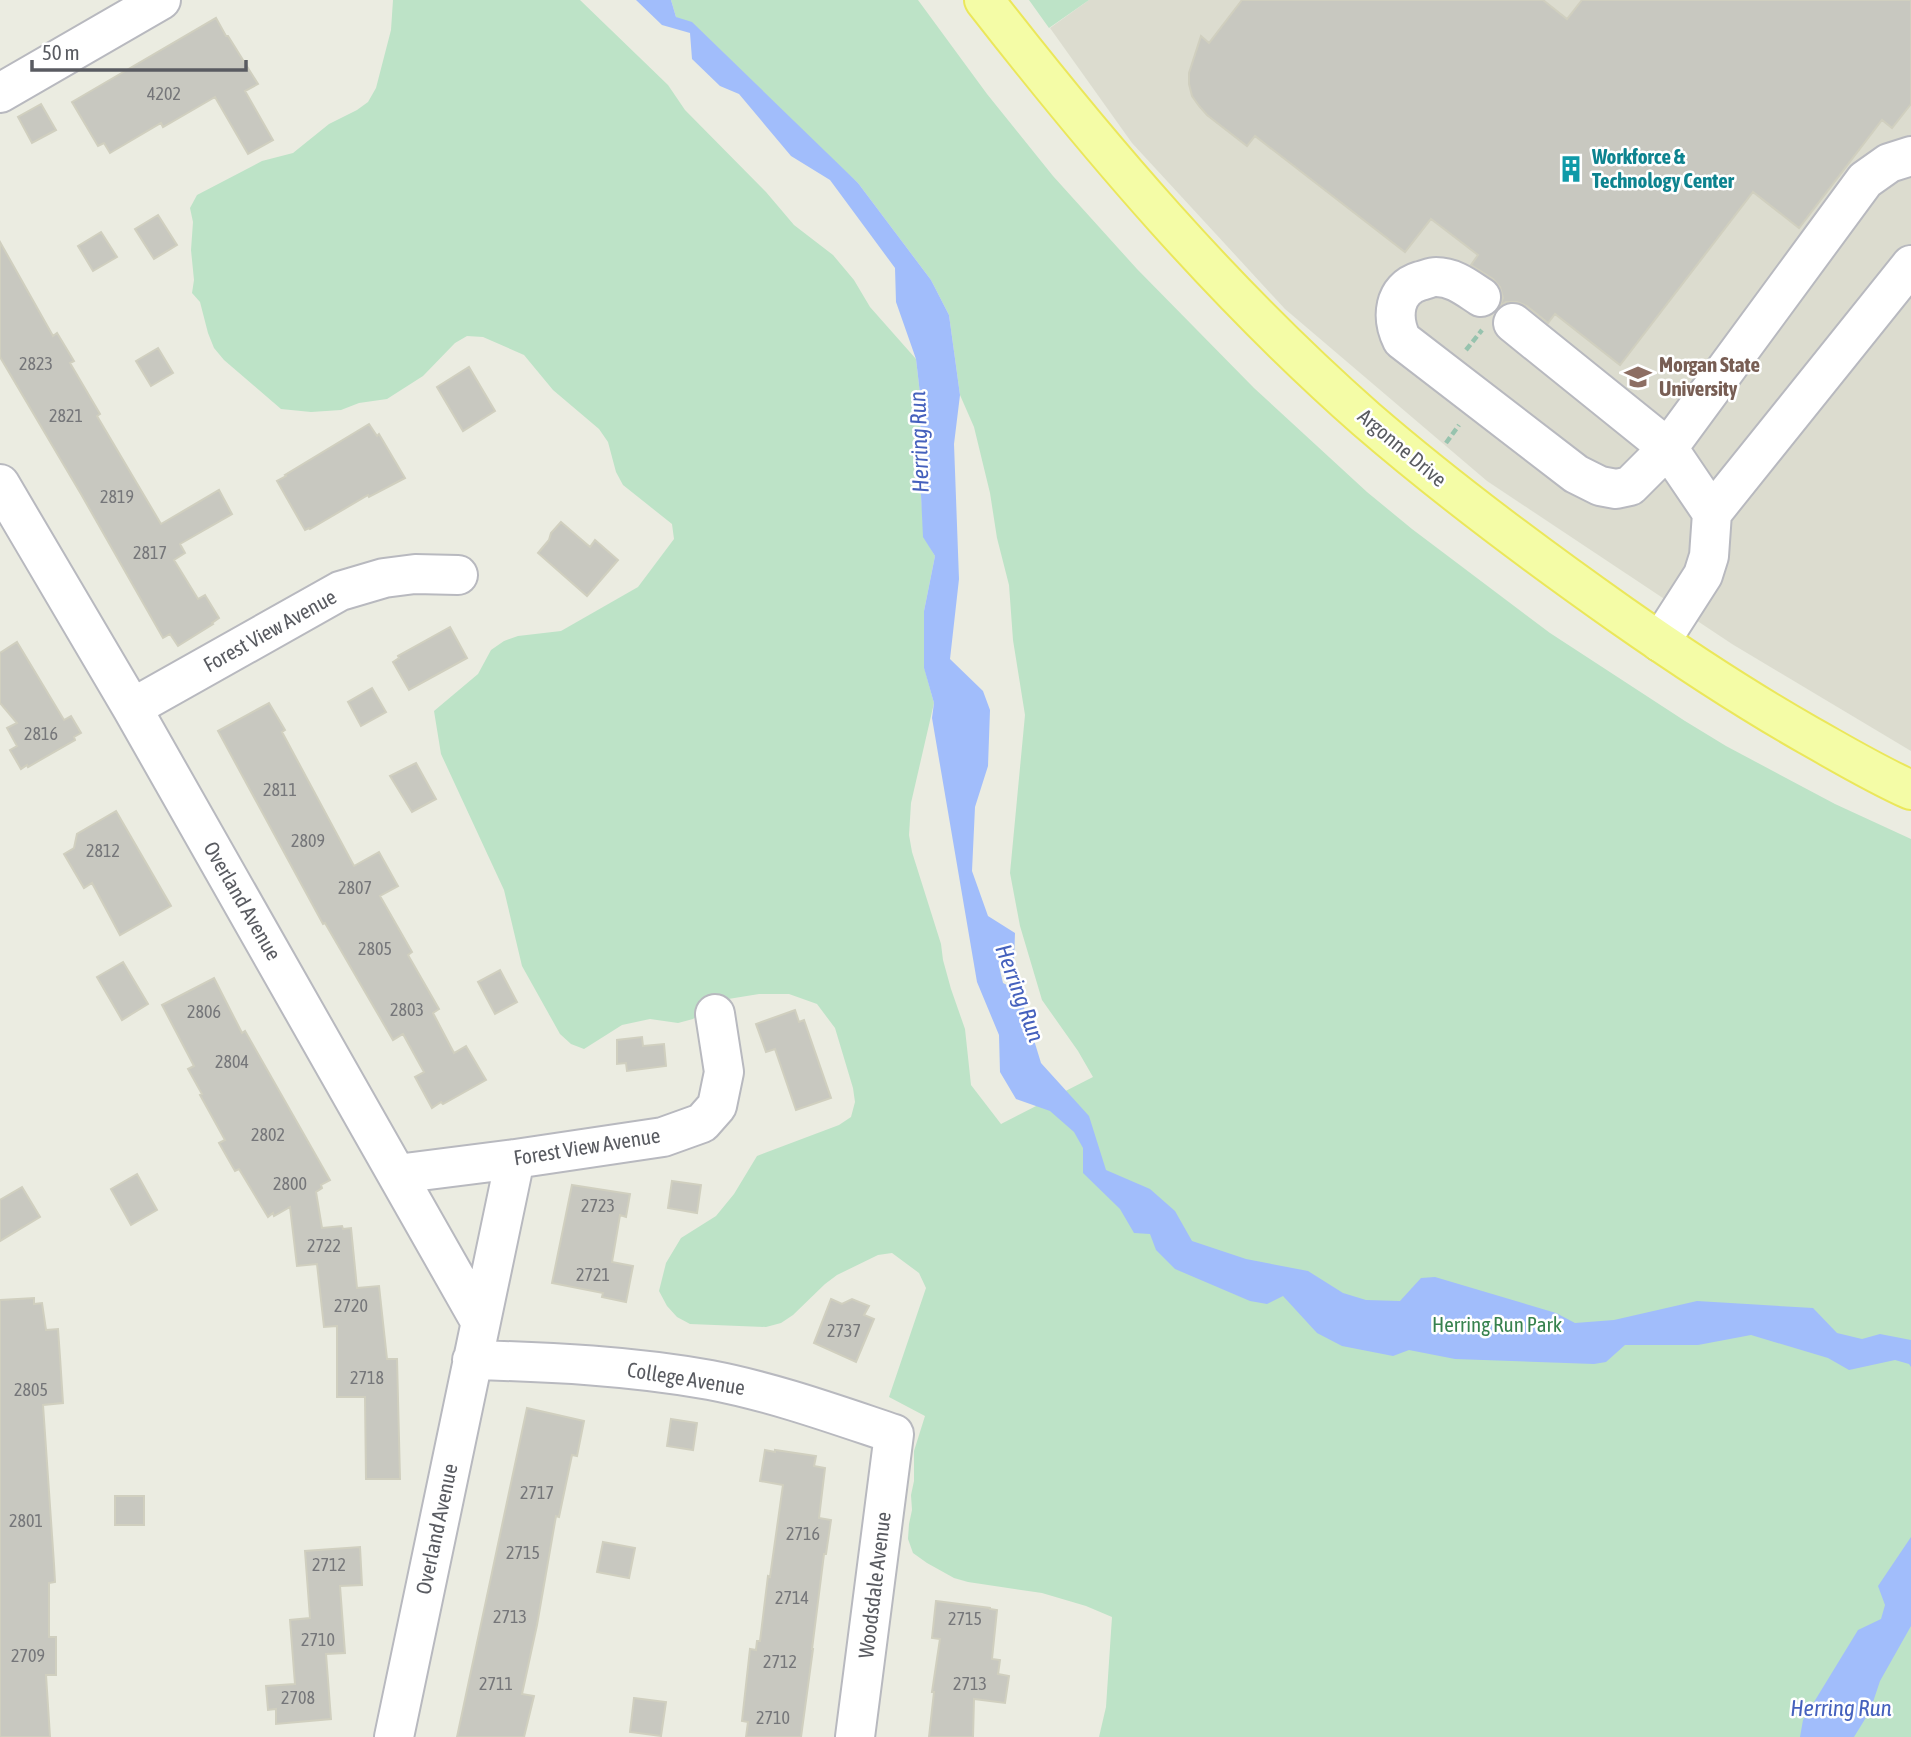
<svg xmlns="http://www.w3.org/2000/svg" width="1911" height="1737" font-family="'Asap Condensed',sans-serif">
<rect width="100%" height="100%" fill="#ebece1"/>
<!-- education -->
<path fill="#dcdccf" d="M 1089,0 L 1911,0 L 1911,751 L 1732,644 L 1487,481 L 1285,309 L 1132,143 L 1050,28 Z"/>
<!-- green -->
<path fill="#bde3c7" d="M 393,0 L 580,0 L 668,85 L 685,110 L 766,192 L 794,225 L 833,255 L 854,280 L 870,307 L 916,359 L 922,411 L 915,481 L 921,495 L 924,537 L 935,556 L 924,611 L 924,667 L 934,703 L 911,803 L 909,835 L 912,852 L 941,944 L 943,960 L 951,989 L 965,1029 L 971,1085 L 1001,1124 L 1093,1077 L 1078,1051 L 1042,1000 L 1020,926 L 1010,873 L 1025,715 L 1013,640 L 1009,585 L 997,538 L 990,493 L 974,427 L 960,395 L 949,315 L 931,280 L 858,183 L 676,17 L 671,0 L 918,0 L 987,94 L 1053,176 L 1137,269 L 1254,388 L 1367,492 L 1412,529 L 1550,633 L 1685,721 L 1726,746 L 1835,804 L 1911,839 L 1911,1737 L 1099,1737 L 1106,1707 L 1112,1617 L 1086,1606 L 1042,1593 L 968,1582 L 954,1578 L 927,1563 L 913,1553 L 908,1539 L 909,1524 L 912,1510 L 911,1495 L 914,1481 L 914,1451 L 925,1416 L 889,1397 L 926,1288 L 919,1273 L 892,1253 L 878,1255 L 837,1275 L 825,1284 L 793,1315 L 781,1323 L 766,1327 L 690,1324 L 677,1317 L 667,1306 L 659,1291 L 666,1263 L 681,1238 L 716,1216 L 734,1194 L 757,1156 L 839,1125 L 851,1117 L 855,1102 L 853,1088 L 835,1028 L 817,1004 L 789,994 L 759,994 L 716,1001 L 693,1019 L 678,1023 L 650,1019 L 622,1025 L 584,1049 L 571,1044 L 560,1034 L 522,966 L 504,890 L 441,754 L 434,711 L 478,674 L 491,650 L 504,641 L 518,636 L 561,631 L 638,587 L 674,539 L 672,524 L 623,485 L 616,472 L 608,442 L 599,429 L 553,390 L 524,355 L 483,337 L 467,336 L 455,343 L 423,376 L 387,399 L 359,403 L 341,410 L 311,412 L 281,409 L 224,360 L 214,348 L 208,333 L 200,302 L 192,293 L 194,280 L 191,250 L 193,222 L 190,208 L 197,195 L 262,161 L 293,153 L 329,124 L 357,110 L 368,102 L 376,88 L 391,30 Z
M 1029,0 L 1089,0 L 1049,28 Z"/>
<!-- water -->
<path fill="#a1bdfb" d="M 636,0 L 671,0 L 676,17 L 692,22 L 858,183 L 931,280 L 949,315 L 960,395 L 954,444 L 959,579 L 950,659 L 983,691 L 990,710 L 988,766 L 975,807 L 972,871 L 988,916 L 1015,933 L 1014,961 L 999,966 L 1003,983 L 1019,991 L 1041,1063 L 1089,1116 L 1106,1170 L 1150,1189 L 1175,1211 L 1192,1241 L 1246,1259 L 1308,1271 L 1343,1293 L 1366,1300 L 1400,1301 L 1421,1278 L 1435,1277 L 1556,1313 L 1575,1323 L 1614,1320 L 1697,1301 L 1813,1308 L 1837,1333 L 1862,1339 L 1880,1334 L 1911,1340 L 1911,1367 L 1909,1364 L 1895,1360 L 1849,1370 L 1828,1358 L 1751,1335 L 1698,1345 L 1625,1345 L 1606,1362 L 1594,1364 L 1455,1359 L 1409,1350 L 1393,1356 L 1342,1346 L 1317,1333 L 1283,1296 L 1267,1304 L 1250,1301 L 1175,1269 L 1156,1250 L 1150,1234 L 1134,1233 L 1120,1209 L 1083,1173 L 1083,1148 L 1074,1132 L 1050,1111 L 1016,1099 L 1000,1072 L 999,1035 L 977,982 L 932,718 L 934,703 L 924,668 L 924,611 L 935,556 L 923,537 L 921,495 L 915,481 L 922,411 L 916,359 L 896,302 L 895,268 L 830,180 L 791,156 L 739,94 L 720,86 L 692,59 L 690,33 L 662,25 Z
M 1911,1537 L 1911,1626 L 1880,1681 L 1870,1711 L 1854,1737 L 1800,1737 L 1803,1720 L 1858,1630 L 1881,1619 L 1885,1605 L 1878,1586 Z"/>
<!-- building -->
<path fill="#c8c8c0" stroke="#d0cfbf" stroke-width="2" d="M 1242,0 L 1543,0 L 1567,19 L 1582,0 L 1911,0 L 1911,104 L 1892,128 L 1882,120 L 1799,228 L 1753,192 L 1620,365 L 1555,314 L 1548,323 L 1527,306 L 1517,302 L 1506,302 L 1500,306 L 1503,298 L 1500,287 L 1493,279 L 1471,265 L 1478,255 L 1431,219 L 1405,252 L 1255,136 L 1247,146 L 1207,115 L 1199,106 L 1192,96 L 1189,84 L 1189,73 L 1201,36 L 1209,43 Z
M 216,18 L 226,36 L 228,36 L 258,84 L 245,91 L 273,140 L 248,154 L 215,97 L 163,127 L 161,123 L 110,153 L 104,143 L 98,146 L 72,102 Z
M 41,104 L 56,130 L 32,143 L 18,117 Z
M 158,215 L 177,245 L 154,259 L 135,229 Z
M 101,232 L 117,257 L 93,271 L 78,246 Z
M 0,242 L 53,336 L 57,333 L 74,361 L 70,363 L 100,414 L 97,416 L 161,524 L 219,490 L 232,514 L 180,544 L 185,553 L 174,560 L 198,599 L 205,595 L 219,618 L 212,623 L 213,624 L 178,646 L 170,634 L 163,638 L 81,494 L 0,357 Z
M 158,348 L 173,373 L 151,386 L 136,361 Z
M 469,367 L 495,411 L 463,431 L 437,387 Z
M 369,424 L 377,436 L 379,434 L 405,478 L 369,497 L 368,495 L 310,529 L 309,528 L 305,530 L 277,481 L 286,476 L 285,475 Z
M 561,522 L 590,547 L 595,540 L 618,560 L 587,596 L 538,553 L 549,540 L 551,533 Z
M 450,627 L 467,658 L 409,690 L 393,662 L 399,658 L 398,656 Z
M 17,642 L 64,720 L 71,716 L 81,733 L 74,737 L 75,740 L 28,767 L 27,765 L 21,769 L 10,750 L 17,746 L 7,728 L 17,723 L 0,703 L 0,653 Z
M 372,688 L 386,712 L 361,726 L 348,702 Z
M 269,703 L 285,730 L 282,732 L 354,866 L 379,852 L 398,886 L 380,896 L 412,952 L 408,955 L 439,1009 L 433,1013 L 454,1053 L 466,1046 L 486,1080 L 443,1104 L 441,1102 L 432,1108 L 415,1077 L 424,1072 L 403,1034 L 393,1040 L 325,923 L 323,924 L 218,731 Z
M 416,763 L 436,799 L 412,812 L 390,776 Z
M 116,811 L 171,906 L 120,935 L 92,883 L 84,888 L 64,854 L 74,848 L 77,834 Z
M 123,962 L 148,1004 L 122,1020 L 97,977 Z
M 500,970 L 517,1002 L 495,1014 L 478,982 Z
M 214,978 L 242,1033 L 245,1031 L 330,1180 L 321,1185 L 322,1188 L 316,1192 L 322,1228 L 342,1226 L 343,1229 L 351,1228 L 357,1288 L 379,1286 L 387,1359 L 397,1359 L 400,1479 L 366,1479 L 365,1397 L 337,1397 L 337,1326 L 324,1327 L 317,1264 L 297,1266 L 290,1207 L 274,1216 L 273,1213 L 268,1217 L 239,1169 L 235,1171 L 219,1143 L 225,1140 L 200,1095 L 202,1094 L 188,1069 L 194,1066 L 162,1005 Z
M 795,1010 L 799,1022 L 804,1020 L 831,1098 L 796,1110 L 775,1049 L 766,1052 L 756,1024 Z
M 642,1037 L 643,1046 L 664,1044 L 666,1066 L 627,1071 L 626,1063 L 617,1064 L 617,1040 Z
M 137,1174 L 157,1210 L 131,1225 L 111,1189 Z
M 672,1181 L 701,1185 L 697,1213 L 668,1208 Z
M 572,1185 L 630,1194 L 626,1217 L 620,1215 L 612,1262 L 633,1266 L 626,1302 L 602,1297 L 603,1293 L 552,1283 Z
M 22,1187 L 40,1217 L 0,1241 L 0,1200 Z
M 34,1298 L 34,1304 L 42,1303 L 46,1330 L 58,1329 L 60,1357 L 63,1403 L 43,1405 L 54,1564 L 55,1582 L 49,1583 L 49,1637 L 56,1637 L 56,1675 L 46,1675 L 50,1737 L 0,1737 L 0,1300 Z
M 831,1299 L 842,1304 L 852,1299 L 869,1306 L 864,1315 L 874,1319 L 856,1362 L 814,1343 Z
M 527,1408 L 584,1421 L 577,1456 L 572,1455 L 559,1517 L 556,1516 L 537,1625 L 522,1694 L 534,1696 L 524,1737 L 457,1737 Z
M 671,1419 L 697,1423 L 693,1450 L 667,1446 Z
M 765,1450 L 775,1452 L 775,1450 L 816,1456 L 814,1466 L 825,1468 L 819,1518 L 831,1520 L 826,1554 L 824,1554 L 812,1649 L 813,1649 L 801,1737 L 746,1737 L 748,1722 L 742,1721 L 750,1649 L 756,1650 L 757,1641 L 760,1641 L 768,1576 L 770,1577 L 783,1485 L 760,1481 Z
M 115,1496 L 144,1496 L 144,1525 L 115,1525 Z
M 603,1542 L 635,1548 L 629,1578 L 597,1572 Z
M 360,1547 L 362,1585 L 340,1586 L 345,1653 L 326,1654 L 331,1719 L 276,1724 L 276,1709 L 268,1710 L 266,1686 L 295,1684 L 290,1620 L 310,1618 L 305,1551 Z
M 936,1601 L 990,1608 L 990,1609 L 997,1610 L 992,1659 L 1000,1660 L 998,1674 L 1009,1676 L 1005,1703 L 974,1699 L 973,1737 L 929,1737 L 934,1692 L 932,1692 L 940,1639 L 932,1638 Z
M 634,1698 L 666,1702 L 661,1736 L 630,1732 Z"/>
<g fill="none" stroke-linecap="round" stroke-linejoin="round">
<defs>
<path id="minor" d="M 0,93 L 161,0
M 1481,297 C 1467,288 1454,277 1436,277 C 1431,277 1425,280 1420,281 C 1393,289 1391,318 1402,340 L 1576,474 L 1600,486 L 1616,489 L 1630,486 L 1668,448 L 1513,323
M 0,484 L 132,708 L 480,1321
M 1712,513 L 1668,448 L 1865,180 L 1889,163 L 1911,156
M 1660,642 L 1703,575 L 1709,556 L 1712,513 L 1911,265
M 132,708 L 340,591 L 384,578 L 415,574 L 458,575
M 397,1174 L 515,1159 L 663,1137 L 702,1123 L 717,1106 L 724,1072 L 715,1014
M 472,1360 C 552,1362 632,1366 710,1380 C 773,1392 834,1414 894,1434 L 855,1737
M 394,1737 L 515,1159"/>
<path id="major" d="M 984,0 C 1100,149 1224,294 1366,419 C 1447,489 1533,553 1621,615 C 1681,657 1743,698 1808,735 C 1842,754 1875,774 1911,790"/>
</defs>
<!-- minor casing -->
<use href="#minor" stroke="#b8b9bf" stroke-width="42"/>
<!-- major casing -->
<use href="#major" stroke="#ebe75a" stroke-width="42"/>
<!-- path -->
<path stroke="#97c3ae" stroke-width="4.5" stroke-dasharray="7 3.5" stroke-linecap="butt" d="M 1466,350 L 1482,330
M 1446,443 L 1459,425"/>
<!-- minor -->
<use href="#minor" stroke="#fff" stroke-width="38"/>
<!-- major -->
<use href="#major" stroke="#f4fca6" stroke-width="38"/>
</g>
<!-- icons -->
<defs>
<symbol id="building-bare" viewBox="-9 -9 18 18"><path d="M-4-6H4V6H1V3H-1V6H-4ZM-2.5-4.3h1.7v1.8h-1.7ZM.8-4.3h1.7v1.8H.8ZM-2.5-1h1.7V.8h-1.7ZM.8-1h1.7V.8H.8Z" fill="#0f9aa8" stroke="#fff" stroke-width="2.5" paint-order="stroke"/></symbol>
<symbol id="university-bare" viewBox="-9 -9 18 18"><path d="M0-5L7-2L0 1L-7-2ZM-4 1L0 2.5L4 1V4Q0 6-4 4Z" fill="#8d6e63" stroke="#fff" stroke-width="2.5" paint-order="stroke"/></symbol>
</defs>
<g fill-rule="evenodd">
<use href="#building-bare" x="1552" y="150" width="38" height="38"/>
<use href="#university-bare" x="1619" y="358" width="38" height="38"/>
</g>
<g text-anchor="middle" stroke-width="5" stroke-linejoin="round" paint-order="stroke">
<!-- number labels -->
<g font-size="18" fill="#757679">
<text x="164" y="100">4202</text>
<text x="36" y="370">2823</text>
<text x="66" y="422">2821</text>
<text x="117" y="503">2819</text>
<text x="150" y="559">2817</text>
<text x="41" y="740">2816</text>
<text x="280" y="796">2811</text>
<text x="308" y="847">2809</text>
<text x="103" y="857">2812</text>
<text x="355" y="894">2807</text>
<text x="375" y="955">2805</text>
<text x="407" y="1016">2803</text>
<text x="204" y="1018">2806</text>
<text x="232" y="1068">2804</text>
<text x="268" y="1141">2802</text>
<text x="290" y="1190">2800</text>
<text x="598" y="1212">2723</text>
<text x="324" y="1252">2722</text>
<text x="593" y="1281">2721</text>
<text x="351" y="1312">2720</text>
<text x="844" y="1337">2737</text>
<text x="367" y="1384">2718</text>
<text x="31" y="1396">2805</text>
<text x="537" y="1499">2717</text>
<text x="26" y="1527">2801</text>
<text x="803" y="1540">2716</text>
<text x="523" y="1559">2715</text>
<text x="329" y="1571">2712</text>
<text x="792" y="1604">2714</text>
<text x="510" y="1623">2713</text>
<text x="965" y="1625">2715</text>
<text x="318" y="1646">2710</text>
<text x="28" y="1662">2709</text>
<text x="780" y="1668">2712</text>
<text x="496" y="1690">2711</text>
<text x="970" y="1690">2713</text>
<text x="298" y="1704">2708</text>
<text x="773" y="1724">2710</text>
</g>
<!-- culture labels -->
<g font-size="21" font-weight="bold" fill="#0d838f" stroke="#fff" text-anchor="start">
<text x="1592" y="164">Workforce &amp;<tspan x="1592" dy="24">Technology Center</tspan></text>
</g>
<!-- education labels -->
<g font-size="21" font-weight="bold" fill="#785e54" stroke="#fff" text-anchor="start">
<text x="1659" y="372">Morgan State<tspan x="1659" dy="24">University</tspan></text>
</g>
<!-- street labels -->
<g font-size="21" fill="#595b61" stroke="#fff">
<text transform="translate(1402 448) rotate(40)" y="7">Argonne Drive</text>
<text transform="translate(270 631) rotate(-29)" y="7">Forest View Avenue</text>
<text transform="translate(242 901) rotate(60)" y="7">Overland Avenue</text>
<text transform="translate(587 1147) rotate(-9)" y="7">Forest View Avenue</text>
<text transform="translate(686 1379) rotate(9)" y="7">College Avenue</text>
<text transform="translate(437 1529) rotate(-78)" y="7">Overland Avenue</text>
<text transform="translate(875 1585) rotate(-83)" y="7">Woodsdale Avenue</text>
</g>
<!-- park labels -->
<g font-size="21" fill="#37824e" stroke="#fff">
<text x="1497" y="1332">Herring Run Park</text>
</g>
<!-- water labels -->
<g font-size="23" font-style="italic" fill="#4561bd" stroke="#fff">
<text transform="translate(919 442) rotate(-92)" y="8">Herring Run</text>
<text transform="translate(1020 993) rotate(70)" y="8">Herring Run</text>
<text x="1841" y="1716">Herring Run</text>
</g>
</g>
<!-- scale -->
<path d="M32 60v10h214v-10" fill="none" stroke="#595b61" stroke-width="3.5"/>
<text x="42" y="60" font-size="21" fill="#595b61" stroke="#ffffff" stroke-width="5" paint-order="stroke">50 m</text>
</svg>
